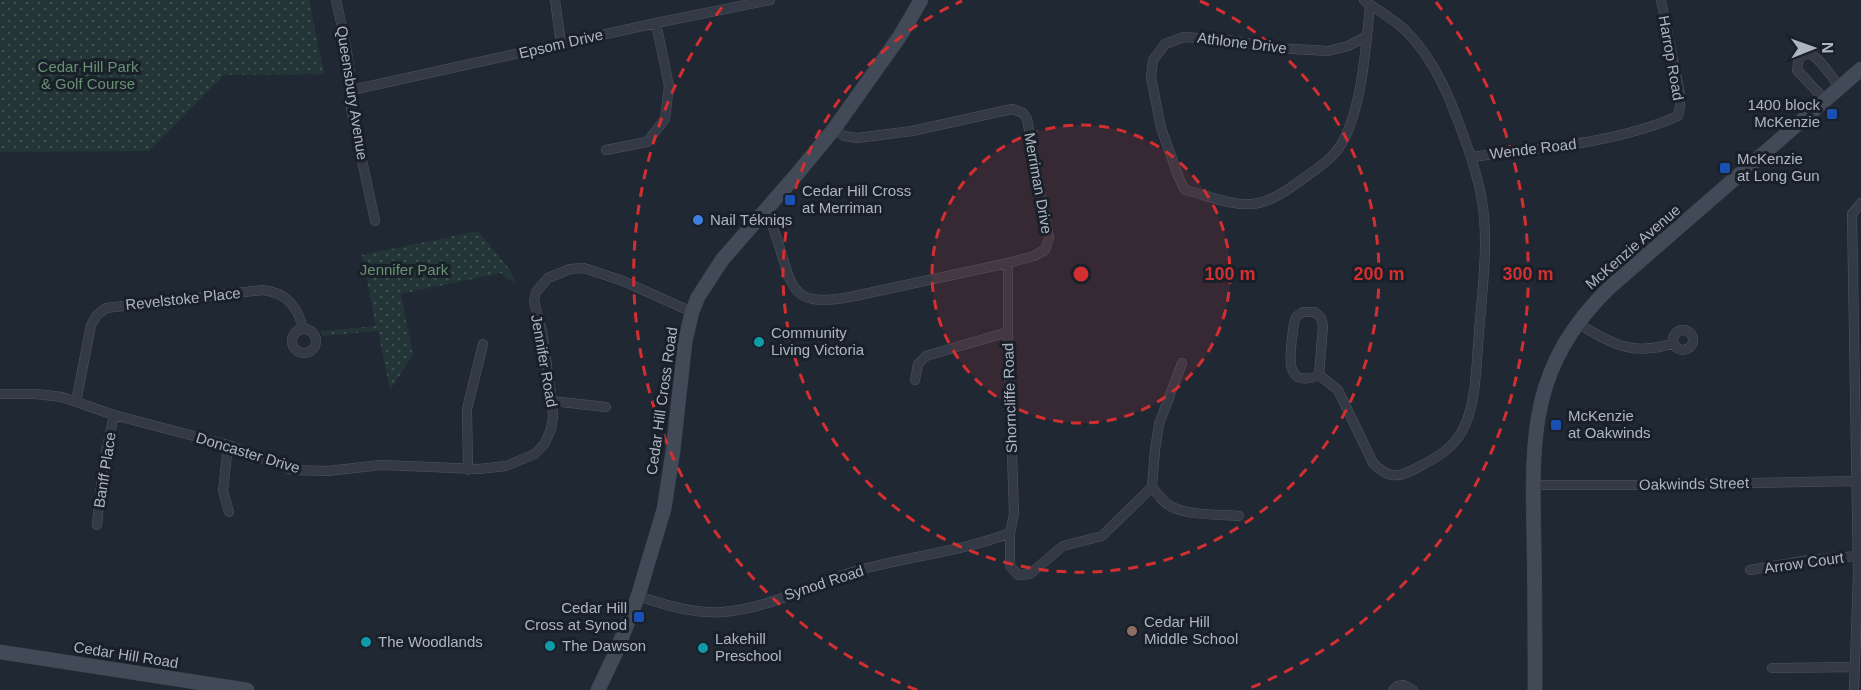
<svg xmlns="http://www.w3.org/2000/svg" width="1861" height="690" font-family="Helvetica,sans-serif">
<defs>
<pattern id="park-dots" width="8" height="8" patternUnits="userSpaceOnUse" patternTransform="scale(1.5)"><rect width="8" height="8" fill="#233536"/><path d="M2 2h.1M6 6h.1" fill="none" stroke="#405051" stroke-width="1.8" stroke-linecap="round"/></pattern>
</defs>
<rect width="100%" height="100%" fill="#202834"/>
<!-- park -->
<path fill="url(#park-dots)" d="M 0,0 L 309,0 L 324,74 L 224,75 L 149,151 L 0,152 Z
M 478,231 L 511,271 L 515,284 L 501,273 L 401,294 L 413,355 L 390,390 L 378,331 L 323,336 L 321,331 L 376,326 L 362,255 Z"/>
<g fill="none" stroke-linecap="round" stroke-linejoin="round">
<defs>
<path id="street" d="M 336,0 C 344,36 353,72 351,109 L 375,221
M 555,0 L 561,44
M 1364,0 C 1377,10 1393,19 1405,30 C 1440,64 1455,112 1471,157 C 1540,148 1614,144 1678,116 L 1680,107 L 1680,94 L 1661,0
M 1367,36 L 1348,46 L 1328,51 L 1276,48 L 1228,40 L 1184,37 L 1165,44 L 1153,60 L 1151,77 L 1161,128 L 1179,178 L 1185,190 C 1206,195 1231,206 1252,204 C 1269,203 1288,190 1301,180 C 1315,170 1333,159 1342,143 C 1362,108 1366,46 1370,5
M 352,90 L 656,23 L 770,0
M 1825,100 L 1797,70 L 1799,58 L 1808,53 C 1818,55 1832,78 1840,87
M 606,150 L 647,142 L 665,119 L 669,86 L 656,23
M 763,214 C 772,222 774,230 778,242 C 793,292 793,307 850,297 L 1008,263 L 1034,256 L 1045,250 L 1049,238 L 1027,119 L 1023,113 L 1012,109 L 912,131 L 857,138 L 844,136 L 834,129
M 1008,263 L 1008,332 L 1014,514 L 1010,533 L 1010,566 L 1018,575 L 1030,574 L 1063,546 L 1102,536 L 1152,487 C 1158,495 1164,503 1172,507 C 1191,516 1219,514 1239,516
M 1303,312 L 1315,312 L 1321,318 L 1323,326 L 1319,375 C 1279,392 1292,344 1294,323 L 1296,317 Z
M 1577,323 C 1613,344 1632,357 1674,343
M292 341a12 12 0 1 1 24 0a12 12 0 1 1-24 0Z
M1673 340a10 10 0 1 1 20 0a10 10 0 1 1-20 0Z
M 1319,375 L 1338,390 L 1373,463 C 1388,479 1398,478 1417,468 C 1435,458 1452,450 1462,431 C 1477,405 1476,363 1479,333 C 1482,290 1489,244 1482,201 C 1480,186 1475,171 1471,157
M 915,380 L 918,364 L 926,356 L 1008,332
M 0,394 L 36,394 L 62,397 L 114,415 L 228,445 L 292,470 L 328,471 L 381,465 L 479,469 L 506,466 L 535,454 L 545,443 L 551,429 L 553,417 L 552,401 L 542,331 L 534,301 L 536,292 L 548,278 L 570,269 L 584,268 L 623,281 L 692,312
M 552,401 L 606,407
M 76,402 L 91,325 L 97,315 L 106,308 L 263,290 C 287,293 298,307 303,329
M 228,445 L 223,491 L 229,512
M 468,470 L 467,409 L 483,344
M 1533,485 L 1640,485 L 1855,481
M 1152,487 L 1155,450 L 1159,424 L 1182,363
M 97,525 L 103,466 L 114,415
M 1750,570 L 1809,560 L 1858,556
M 638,596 C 665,605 694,614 723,612 C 769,609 819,581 863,569 C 912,556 963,551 1010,533
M 1772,668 L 1855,667
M 1393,690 L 1397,686 L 1404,685 L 1413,690
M 1854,690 L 1858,574 L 1852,214 L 1861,203"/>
<path id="secondary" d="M 0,652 L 247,690
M 598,690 L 617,650 L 638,596 L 664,509 L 673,451 L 685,342 L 692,312 L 698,297 L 722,260 L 797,174 L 834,129 L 900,36 L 921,0
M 1535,690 C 1535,641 1535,593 1534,544 C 1532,438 1528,367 1610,287 L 1861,69"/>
</defs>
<!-- street casing -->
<use href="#street" stroke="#4e5560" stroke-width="10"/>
<!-- secondary casing -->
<use href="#secondary" stroke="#3d444f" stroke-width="15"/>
<!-- street -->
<use href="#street" stroke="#333a45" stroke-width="9"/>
<!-- secondary -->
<use href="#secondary" stroke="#424a58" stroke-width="14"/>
</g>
<!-- distance rings -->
<circle cx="1081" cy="274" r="149" fill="#d42f30" fill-opacity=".12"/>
<g fill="none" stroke="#d42f30" stroke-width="3" stroke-dasharray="10 8">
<circle cx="1081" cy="274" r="149"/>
<path d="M1200 1A298 298 0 1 1 962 1"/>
<path d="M917 690A447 447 0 0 1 726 2M1436 2A447 447 0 0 1 1245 690"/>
</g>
<!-- markers -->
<g fill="#1a4fb4" stroke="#192029" stroke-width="2">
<rect x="1826" y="108" width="12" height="12" rx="3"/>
<rect x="1719" y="162" width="12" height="12" rx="3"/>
<rect x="784" y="194" width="12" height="12" rx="3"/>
<rect x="1550" y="419" width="12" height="12" rx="3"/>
<rect x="633" y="611" width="12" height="12" rx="3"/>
</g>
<circle fill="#3f7fe0" stroke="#192029" stroke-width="2" cx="698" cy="220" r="6"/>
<g fill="#0f9aa8" stroke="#192029" stroke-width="2">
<circle cx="759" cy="342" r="6"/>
<circle cx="366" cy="642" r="6"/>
<circle cx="550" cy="646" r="6"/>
<circle cx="703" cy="648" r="6"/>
</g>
<circle fill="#8d6e63" stroke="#192029" stroke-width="2" cx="1132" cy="631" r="6"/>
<g text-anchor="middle" stroke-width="6" stroke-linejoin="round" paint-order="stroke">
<!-- street labels -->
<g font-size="15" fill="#adb5c2" stroke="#192029">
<text transform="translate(1242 43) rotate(7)" y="5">Athlone Drive</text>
<text transform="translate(561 44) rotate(-13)" y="5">Epsom Drive</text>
<text transform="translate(1671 58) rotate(80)" y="5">Harrop Road</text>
<text transform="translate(352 93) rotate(81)" y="5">Queensbury Avenue</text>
<text transform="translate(1533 149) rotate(-7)" y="5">Wende Road</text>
<text transform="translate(1038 183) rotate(80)" y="5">Merriman Drive</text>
<text transform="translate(1633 247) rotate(-41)" y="5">McKenzie Avenue</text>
<text transform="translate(183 299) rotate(-6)" y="5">Revelstoke Place</text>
<text transform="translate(544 361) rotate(80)" y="5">Jennifer Road</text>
<text transform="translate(1010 398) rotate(-92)" y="5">Shorncliffe Road</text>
<text transform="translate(662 401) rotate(-82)" y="5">Cedar Hill Cross Road</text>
<text transform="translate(248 453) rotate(17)" y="5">Doncaster Drive</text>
<text transform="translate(105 470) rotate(-81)" y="5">Banff Place</text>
<text transform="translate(1694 484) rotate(-1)" y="5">Oakwinds Street</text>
<text transform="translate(1804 563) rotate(-8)" y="5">Arrow Court</text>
<text transform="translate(824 583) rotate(-18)" y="5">Synod Road</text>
<text transform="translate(126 655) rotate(9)" y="5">Cedar Hill Road</text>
</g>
<!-- park labels -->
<g font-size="15" fill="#679171" stroke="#192029">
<text x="88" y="72">Cedar Hill Park<tspan x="88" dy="17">&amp; Golf Course</tspan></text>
<text x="404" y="275">Jennifer Park</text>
</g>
<!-- poi labels -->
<g font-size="15" fill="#adb5c2" stroke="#192029" text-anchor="start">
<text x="1820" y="110" text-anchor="end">1400 block<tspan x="1820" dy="17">McKenzie</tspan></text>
<text x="1737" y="164">McKenzie<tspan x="1737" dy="17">at Long Gun</tspan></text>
<text x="802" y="196">Cedar Hill Cross<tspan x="802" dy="17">at Merriman</tspan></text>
<text x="710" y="225">Nail Tékniqs</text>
<text x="771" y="338">Community<tspan x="771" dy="17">Living Victoria</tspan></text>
<text x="1568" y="421">McKenzie<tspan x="1568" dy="17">at Oakwinds</tspan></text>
<text x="627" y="613" text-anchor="end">Cedar Hill<tspan x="627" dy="17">Cross at Synod</tspan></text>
<text x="1144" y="627">Cedar Hill<tspan x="1144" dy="17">Middle School</tspan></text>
<text x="715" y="644">Lakehill<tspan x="715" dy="17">Preschool</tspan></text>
<text x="378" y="647">The Woodlands</text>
<text x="562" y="651">The Dawson</text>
</g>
</g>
<circle cx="1081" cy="274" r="9" fill="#d42f30" stroke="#192029" stroke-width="3"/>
<g font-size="18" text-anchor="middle" font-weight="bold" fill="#d42f30" stroke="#192029" stroke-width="6" stroke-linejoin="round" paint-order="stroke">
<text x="1230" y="280">100 m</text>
<text x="1379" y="280">200 m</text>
<text x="1528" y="280">300 m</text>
</g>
<!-- north arrow -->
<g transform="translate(1813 48) rotate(89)" stroke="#192029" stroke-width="4.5" paint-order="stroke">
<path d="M0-4.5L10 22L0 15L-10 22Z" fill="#adb5c2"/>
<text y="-9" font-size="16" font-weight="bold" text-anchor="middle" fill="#adb5c2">N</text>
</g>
</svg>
